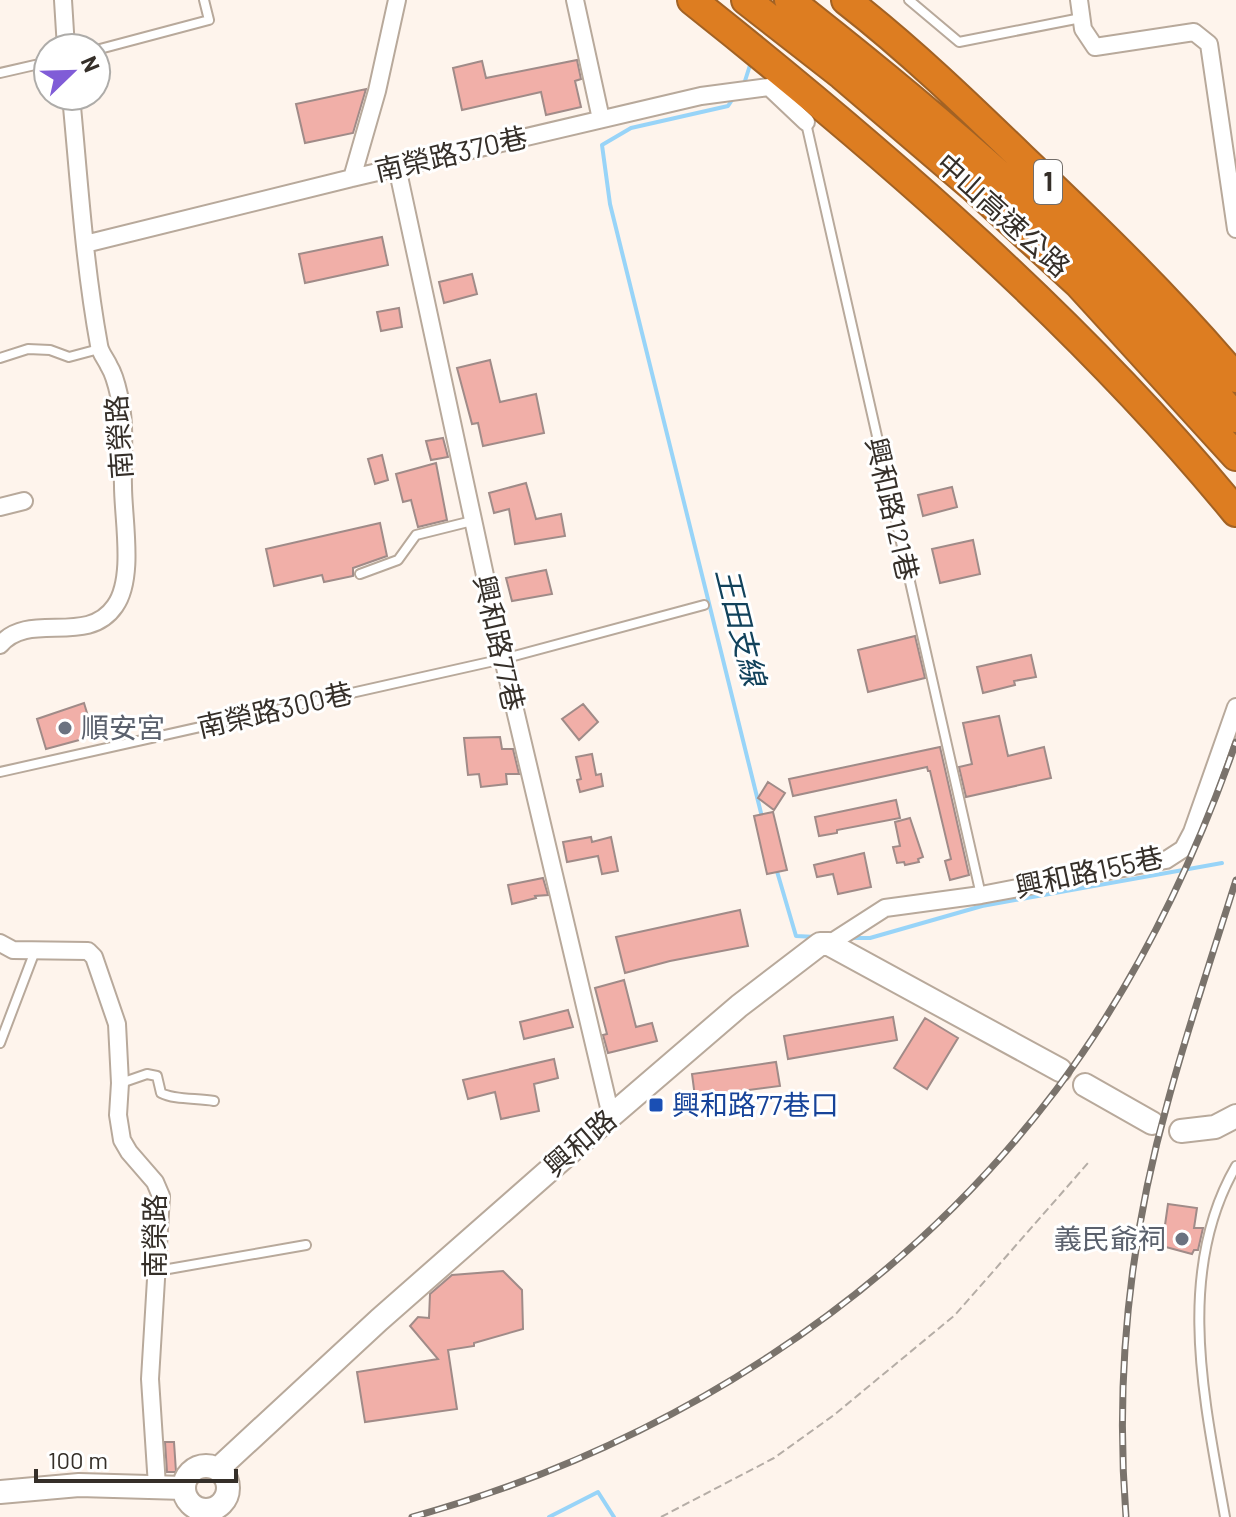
<svg xmlns="http://www.w3.org/2000/svg" width="1236" height="1517" font-family="Barlow,'Noto Sans TC',sans-serif">
<rect width="100%" height="100%" fill="#fef4ec"/>
<g fill="none" stroke-linecap="round" stroke-linejoin="round">
<!-- stream -->
<path stroke="#98d4f8" stroke-width="4" d="M 744,84 L 751,62
M 734,97 L 728,106 L 631,128 L 602,145 L 610,204 L 762,817
M 776,868 L 796,936 L 816,937
M 849,938 L 870,938 L 982,906 L 1222,863
M 549,1517 L 598,1492 L 614,1517"/>
</g>
<!-- building -->
<path fill="#f1afa8" stroke="#a08b88" stroke-width="2" d="M 577,60 L 581,79 L 575,81 L 581,107 L 546,115 L 541,92 L 462,110 L 453,68 L 482,61 L 486,78 Z
M 366,89 L 353,133 L 305,143 L 296,104 Z
M 382,237 L 388,265 L 305,283 L 299,254 Z
M 472,274 L 477,294 L 444,303 L 439,282 Z
M 399,308 L 402,327 L 381,331 L 377,312 Z
M 490,360 L 500,402 L 536,394 L 544,433 L 483,446 L 478,423 L 472,424 L 457,368 Z
M 443,438 L 448,457 L 431,460 L 426,441 Z
M 382,455 L 388,480 L 375,484 L 368,459 Z
M 436,463 L 447,520 L 418,527 L 411,500 L 403,502 L 396,474 Z
M 526,483 L 536,519 L 561,514 L 565,536 L 515,544 L 509,509 L 494,513 L 489,493 Z
M 952,487 L 957,507 L 923,516 L 918,495 Z
M 380,523 L 387,556 L 353,568 L 353,576 L 324,582 L 322,575 L 274,586 L 266,549 Z
M 973,540 L 980,574 L 940,583 L 932,549 Z
M 546,570 L 552,594 L 512,601 L 506,578 Z
M 915,636 L 925,678 L 868,692 L 858,650 Z
M 1031,655 L 1036,677 L 1014,681 L 1015,685 L 983,693 L 977,667 Z
M 84,703 L 94,736 L 46,749 L 37,719 Z
M 583,704 L 598,722 L 579,740 L 562,719 Z
M 999,716 L 1008,756 L 1044,747 L 1051,778 L 966,797 L 959,767 L 972,764 L 963,723 Z
M 500,737 L 502,749 L 513,749 L 519,774 L 506,774 L 507,784 L 481,787 L 479,774 L 468,775 L 464,738 Z
M 940,747 L 969,875 L 950,880 L 945,861 L 951,859 L 930,771 L 928,771 L 927,767 L 793,796 L 789,779 Z
M 592,754 L 596,775 L 601,774 L 603,786 L 580,792 L 577,780 L 581,779 L 576,757 Z
M 768,782 L 785,793 L 774,810 L 758,798 Z
M 896,800 L 900,818 L 837,830 L 837,833 L 819,836 L 815,817 Z
M 773,812 L 787,870 L 767,874 L 754,816 Z
M 910,818 L 923,857 L 918,859 L 919,862 L 905,865 L 904,862 L 897,863 L 893,847 L 900,846 L 895,822 Z
M 591,837 L 592,842 L 611,837 L 618,871 L 602,874 L 598,856 L 567,862 L 563,842 Z
M 864,853 L 871,887 L 838,894 L 833,874 L 817,877 L 814,865 Z
M 543,878 L 548,895 L 535,896 L 536,898 L 512,904 L 508,885 Z
M 740,910 L 748,946 L 670,961 L 625,973 L 616,937 Z
M 624,980 L 636,1027 L 652,1023 L 657,1041 L 608,1053 L 603,1035 L 607,1034 L 595,988 Z
M 568,1010 L 573,1027 L 524,1039 L 520,1022 Z
M 893,1017 L 897,1040 L 788,1059 L 784,1036 Z
M 925,1018 L 958,1038 L 927,1089 L 894,1068 Z
M 554,1059 L 558,1078 L 534,1084 L 539,1111 L 501,1119 L 495,1092 L 468,1099 L 463,1080 Z
M 776,1062 L 780,1086 L 695,1097 L 692,1074 Z
M 1168,1204 L 1197,1208 L 1194,1228 L 1203,1228 L 1198,1250 L 1194,1250 L 1192,1254 L 1162,1246 Z
M 503,1271 L 522,1290 L 523,1329 L 474,1343 L 474,1346 L 448,1350 L 457,1409 L 365,1422 L 357,1372 L 438,1359 L 410,1326 L 418,1317 L 429,1318 L 430,1294 L 452,1275 Z
M 165,1442 L 174,1442 L 176,1472 L 167,1472 Z"/>
<g fill="none" stroke-linecap="round" stroke-linejoin="round">
<defs>
<path id="lane" d="M 909,0 L 959,42 L 1081,18
M 96,50 L 209,20 L 204,0
M 0,73 L 48,62
M 806,123 L 981,895
M 0,358 L 28,349 L 50,350 L 69,357 L 99,349
M 360,574 L 398,560 L 416,535 L 472,521
M 0,772 L 503,659 L 704,605
M 0,1043 L 35,951
M 121,1083 L 147,1074 L 157,1076 L 161,1093 C 174,1100 198,1098 214,1101
M 157,1271 L 306,1245
M 1225,1517 C 1205,1403 1174,1273 1236,1166"/>
<path id="street" d="M 63,0 L 66,48
M 575,0 L 601,119
M 1079,0 L 1083,29 L 1095,47 L 1194,32 L 1209,44 L 1236,229
M 397,167 L 503,659 L 611,1116
M 352,178 L 377,91 L 397,0
M 85,244 L 352,178 L 701,96 L 769,87 L 806,122
M 0,507 L 24,501
M 0,645 C 29,610 87,647 115,606 C 135,578 123,519 123,486 C 122,455 126,425 119,395 C 117,386 114,374 109,366 C 106,359 100,353 99,345 C 84,263 79,179 71,96
M 0,943 L 13,950 L 88,951 L 94,957 L 117,1024 L 120,1083 L 118,1115 L 122,1140 L 129,1152 L 155,1182 L 161,1196 L 150,1379 L 157,1486
M 829,944 L 885,908 L 981,895 L 1166,860 L 1183,849 L 1192,832 L 1236,707"/>
<path id="secondary" d="M 1085,1085 L 1152,1123
M 1181,1131 L 1215,1127 L 1236,1116
M184 1488a22 22 0 1 1 44 0a22 22 0 1 1-44 0Z
M 218,1469 L 379,1320 L 611,1116 L 739,1006 L 820,944 L 829,944 L 1060,1070
M 0,1492 L 79,1485 L 184,1488"/>
<path id="highway" d="M 692,0 C 882,151 1082,324 1236,512
M 746,0 L 842,75 L 972,186 L 1079,284 L 1236,456
M 789,0 C 950,126 1105,260 1236,418
M 846,0 C 909,49 966,104 1023,159 C 1097,229 1170,300 1236,378"/>
</defs>
<!-- lane casing -->
<use href="#lane" stroke="#b8a99b" stroke-width="12"/>
<!-- street casing -->
<use href="#street" stroke="#b8a99b" stroke-width="20"/>
<!-- secondary casing -->
<use href="#secondary" stroke="#b8a99b" stroke-width="26"/>
<!-- highway casing -->
<use href="#highway" stroke="#a26224" stroke-width="32"/>
<!-- path -->
<path stroke="#b5ada6" stroke-width="2" stroke-dasharray="8 4" stroke-linecap="butt" d="M 661,1517 L 774,1458 L 834,1415 L 955,1315 L 1088,1163"/>
<!-- lane -->
<use href="#lane" stroke="#fff" stroke-width="8"/>
<!-- street -->
<use href="#street" stroke="#fff" stroke-width="16"/>
<!-- secondary -->
<use href="#secondary" stroke="#fff" stroke-width="22"/>
<!-- highway -->
<use href="#highway" stroke="#dd7d21" stroke-width="28"/>
<defs>
<path id="rail" d="M 412,1517 C 665,1447 896,1301 1056,1090 C 1134,986 1193,865 1236,742
M 1126,1517 C 1115,1377 1130,1236 1168,1101 C 1188,1027 1213,953 1236,880"/>
</defs>
<!-- rail casing -->
<use href="#rail" stroke="#7a736c" stroke-width="7"/>
<!-- rail -->
<use href="#rail" stroke="#fff" stroke-width="4" stroke-dasharray="12" stroke-linecap="butt"/>
</g>
<!-- markers -->
<g fill="#6b7280" stroke="#fff" stroke-width="3">
<circle cx="65" cy="728" r="8"/>
<circle cx="1182" cy="1239" r="8"/>
</g>
<rect fill="#1a4fb4" stroke="#fff" stroke-width="3" x="648" y="1097" width="16" height="16" rx="4"/>
<g text-anchor="middle" stroke-width="6" stroke-linejoin="round" paint-order="stroke">
<!-- shield labels -->
<rect fill="#fff" stroke="#726d69" stroke-width="2" x="1034" y="160" width="28" height="44" rx="6"/>
<g font-size="26" font-weight="bold" fill="#352f29">
<text x="1048" y="191">1</text>
</g>
<!-- street labels -->
<g font-size="28" fill="#352f29" stroke="#fff">
<text transform="translate(451 154) rotate(-13)" y="10">南榮路370巷</text>
<text transform="translate(1003 215) rotate(42)" y="10">中山高速公路</text>
<text transform="translate(119 437) rotate(-94)" y="10">南榮路</text>
<text transform="translate(892 509) rotate(77)" y="10">興和路121巷</text>
<text transform="translate(499 643) rotate(77)" y="10">興和路77巷</text>
<text transform="translate(275 710) rotate(-13)" y="10">南榮路300巷</text>
<text transform="translate(1089 872) rotate(-12)" y="10">興和路155巷</text>
<text transform="translate(580 1143) rotate(-41)" y="10">興和路</text>
<text transform="translate(155 1236) rotate(-90)" y="10">南榮路</text>
</g>
<!-- worship labels -->
<g font-size="28" fill="#5b616d" stroke="#fff" text-anchor="start">
<text x="81" y="738">順安宮</text>
<text x="1166" y="1249" text-anchor="end">義民爺祠</text>
</g>
<!-- transit labels -->
<g font-size="28" fill="#164399" stroke="#fff" text-anchor="start">
<text x="672" y="1115">興和路77巷口</text>
</g>
<!-- water labels -->
<g font-size="30" font-style="italic" fill="#12425b" stroke="#fff">
<text transform="translate(740 627) rotate(76)" y="10">王田支線</text>
</g>
</g>
<!-- north arrow -->
<g transform="translate(72 72) rotate(67)"><circle r="38" fill="#ffffff" stroke="#aeaca9" stroke-width="2"/>
<path d="M0-6L14 30L0 20L-14 30Z" fill="#805cd7"/>
<text y="-12" font-size="22" font-weight="bold" text-anchor="middle" fill="#352f29">N</text>
</g>
<!-- scale -->
<path d="M36 1469v12h200v-12" fill="none" stroke="#352f29" stroke-width="4"/>
<text x="48" y="1469" font-size="24" fill="#352f29" stroke="#ffffff" stroke-width="6" paint-order="stroke">100 m</text>
</svg>
